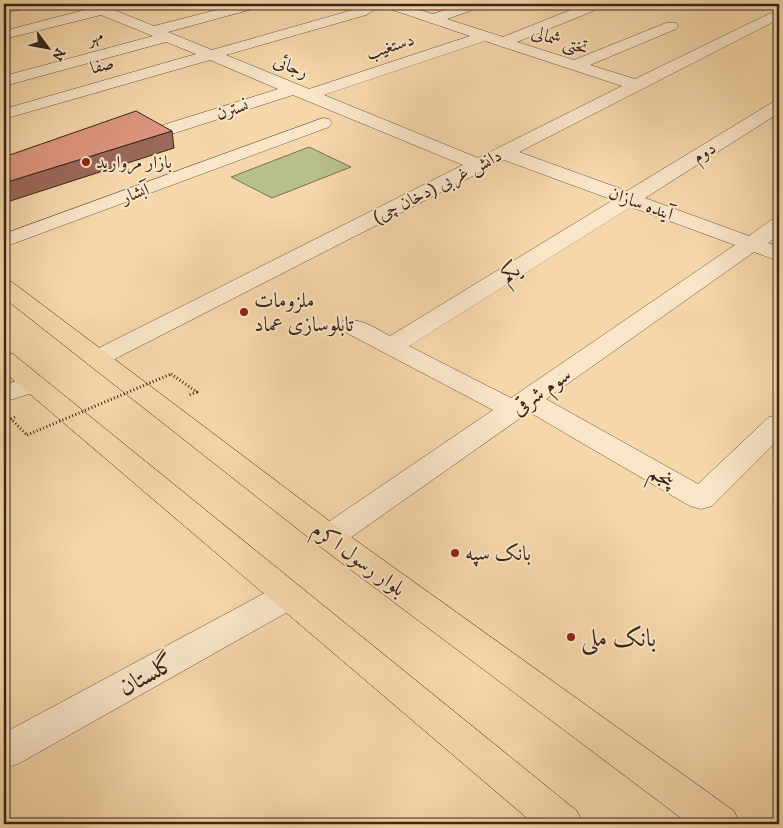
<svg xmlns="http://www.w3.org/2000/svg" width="783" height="828" font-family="'IM FELL DW Pica',Amiri,serif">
<rect width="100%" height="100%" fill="#f6d7aa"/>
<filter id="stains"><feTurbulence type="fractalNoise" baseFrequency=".004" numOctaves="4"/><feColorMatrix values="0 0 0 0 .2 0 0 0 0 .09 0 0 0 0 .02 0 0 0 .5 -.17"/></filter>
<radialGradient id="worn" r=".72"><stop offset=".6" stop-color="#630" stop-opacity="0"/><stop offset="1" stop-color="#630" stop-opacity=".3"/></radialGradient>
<!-- green -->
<path fill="#b7bf8c" stroke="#787252" d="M 309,147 L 351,167 L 272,198 L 231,177 Z"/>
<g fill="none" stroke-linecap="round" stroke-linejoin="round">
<defs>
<path id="minor" d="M 9,4 L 34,4 L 32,7 L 4,13 L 4,5 Z
M 80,4 L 99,4 L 154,26 L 240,4 L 262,4 L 260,7 L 168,32 L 212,50 L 356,9 L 365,4 L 399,4 L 433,14 L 463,4 L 483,4 L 481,7 L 447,19 L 503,37 L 583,5 L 593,5 L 595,8 L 593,11 L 517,42 L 574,60 L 666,23 L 676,23 L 678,26 L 676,29 L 590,65 L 635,79 L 779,9 L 779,19 L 519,152 L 627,191 L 773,102 L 779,101 L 779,113 L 645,198 L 749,236 L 771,220 L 779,219 L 779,235 L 768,243 L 779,247 L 779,261 L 754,252 L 546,399 L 698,484 L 769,417 L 779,415 L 779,439 L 712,506 L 701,509 L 690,506 L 529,412 L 340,545 L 329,548 L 318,545 L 313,537 L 318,529 L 493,410 L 343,331 L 340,326 L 343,321 C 360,317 375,328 390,336 L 613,200 L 504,160 L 105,364 L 96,367 L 87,364 L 83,359 L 87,354 L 463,165 L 293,95 L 175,133 L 163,133 L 160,129 L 163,125 L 278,89 L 210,60 L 4,119 L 4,109 L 196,54 L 166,42 L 4,86 L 4,76 L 153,36 L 101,15 L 4,39 L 4,31 L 88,9 ZM 381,6 L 470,36 L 309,89 L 226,55 L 366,15 ZM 485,41 L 622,86 L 478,158 L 324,95 ZM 631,207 L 735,245 L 511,398 L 409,346 Z
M 323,118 L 329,119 L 332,123 L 329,127 L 4,247 L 4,234 Z
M 32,376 L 41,378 L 45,384 L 41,390 L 4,402 L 4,385 Z
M 288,584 L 300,587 L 305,596 L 300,605 L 18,764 L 4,768 L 4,733 L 276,587 Z"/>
<path id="major" d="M 4,280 L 12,282 L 340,529 L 734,811 L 740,824 L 689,824 L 318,545 L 4,298 Z
M 4,351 L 13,354 L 577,811 L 583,824 L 534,824 L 4,372 Z"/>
</defs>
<!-- minor casing -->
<use href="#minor" stroke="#68523c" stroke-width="1"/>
<!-- major casing -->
<use href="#major" stroke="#382518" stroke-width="1"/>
<!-- path -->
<path stroke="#382518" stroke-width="3" stroke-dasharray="1 2.5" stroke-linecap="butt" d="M 171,374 L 197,392 L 189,395
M 15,417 L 11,419 L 27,435"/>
<!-- minor -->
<use href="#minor" fill="#f9e5c8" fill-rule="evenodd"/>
<!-- major -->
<use href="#major" fill="#f6d7aa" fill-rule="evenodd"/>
<!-- path-bridge -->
<path stroke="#382518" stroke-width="3" stroke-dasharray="1 2.5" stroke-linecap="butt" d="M 27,435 L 171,374"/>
</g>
<!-- shaded-wall -->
<path fill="#9b6959" stroke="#382518" d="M 172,131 L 174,148 L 4,203 L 4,183 Z"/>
<!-- building -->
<path fill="#de967f" stroke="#382518" d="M 136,111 L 172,131 L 4,183 L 4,157 Z"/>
<!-- markers -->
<g fill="#8f2418" stroke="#f9e5c8" stroke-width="2">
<circle cx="86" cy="162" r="5"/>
<circle cx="244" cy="312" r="5"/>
<circle cx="455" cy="553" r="5"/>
<circle cx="571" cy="637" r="5"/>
</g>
<g text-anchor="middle" stroke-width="4" stroke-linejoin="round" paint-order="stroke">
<!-- far-street labels -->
<g font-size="18" fill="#382518" stroke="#f9e5c8">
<text transform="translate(95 36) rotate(-15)" y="6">مهر</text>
<text transform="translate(560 40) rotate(18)" y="6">تختی شمالی</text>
<text transform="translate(390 46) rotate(-18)" y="6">دستغیب</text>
<text transform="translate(102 65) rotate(-16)" y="6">صفا</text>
<text transform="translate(291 66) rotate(22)" y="6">رجائی</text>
<text transform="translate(232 109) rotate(-18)" y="6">نسترن</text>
<text transform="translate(704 152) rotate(-31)" y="6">دوم</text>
<text transform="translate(437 186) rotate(-27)" y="6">دانش غربی (دخان چی)</text>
<text transform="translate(135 193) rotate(-20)" y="6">آبشار</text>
<text transform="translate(641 203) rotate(20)" y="6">آینده سازان</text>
</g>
<!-- far-poi labels -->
<g font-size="18" fill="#382518" stroke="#f9e5c8" text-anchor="start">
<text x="96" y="168">بازار مروارید</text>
</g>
<!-- street labels -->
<g font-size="21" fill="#382518" stroke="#f9e5c8">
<text transform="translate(510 272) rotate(-32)" y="7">یکم</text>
<text transform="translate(541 391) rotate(-35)" y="7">سوم شرقی</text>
<text transform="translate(662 476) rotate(30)" y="7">پنجم</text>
<text transform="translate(359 559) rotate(36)" y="7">بلوار رسول اکرم</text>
</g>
<!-- poi labels -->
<g font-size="21" fill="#382518" stroke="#f9e5c8" text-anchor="start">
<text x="254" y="307">ملزومات<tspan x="254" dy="24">تابلوسازی عماد</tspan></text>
<text x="465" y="560">بانک سپه</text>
</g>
<!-- near-poi labels -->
<g font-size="25" fill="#382518" stroke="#f9e5c8" text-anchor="start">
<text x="581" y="646">بانک ملی</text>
</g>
<!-- near-street labels -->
<g font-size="25" fill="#382518" stroke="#f9e5c8">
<text transform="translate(146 674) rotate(-29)" y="9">گلستان</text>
</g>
</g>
<!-- margin -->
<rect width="783" height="828" fill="none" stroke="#f6d7aa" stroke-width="20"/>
<rect x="5" y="5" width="773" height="818" fill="none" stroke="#382518" stroke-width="2.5"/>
<rect x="10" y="10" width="763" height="808" fill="none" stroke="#382518"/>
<!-- north arrow -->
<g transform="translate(48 48) rotate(122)" stroke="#f9e5c8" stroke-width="4" paint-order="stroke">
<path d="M0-4L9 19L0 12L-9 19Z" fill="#382518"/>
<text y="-8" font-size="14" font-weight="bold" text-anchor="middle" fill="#382518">N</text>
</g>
<rect width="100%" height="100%" filter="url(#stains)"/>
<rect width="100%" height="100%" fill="url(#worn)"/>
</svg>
